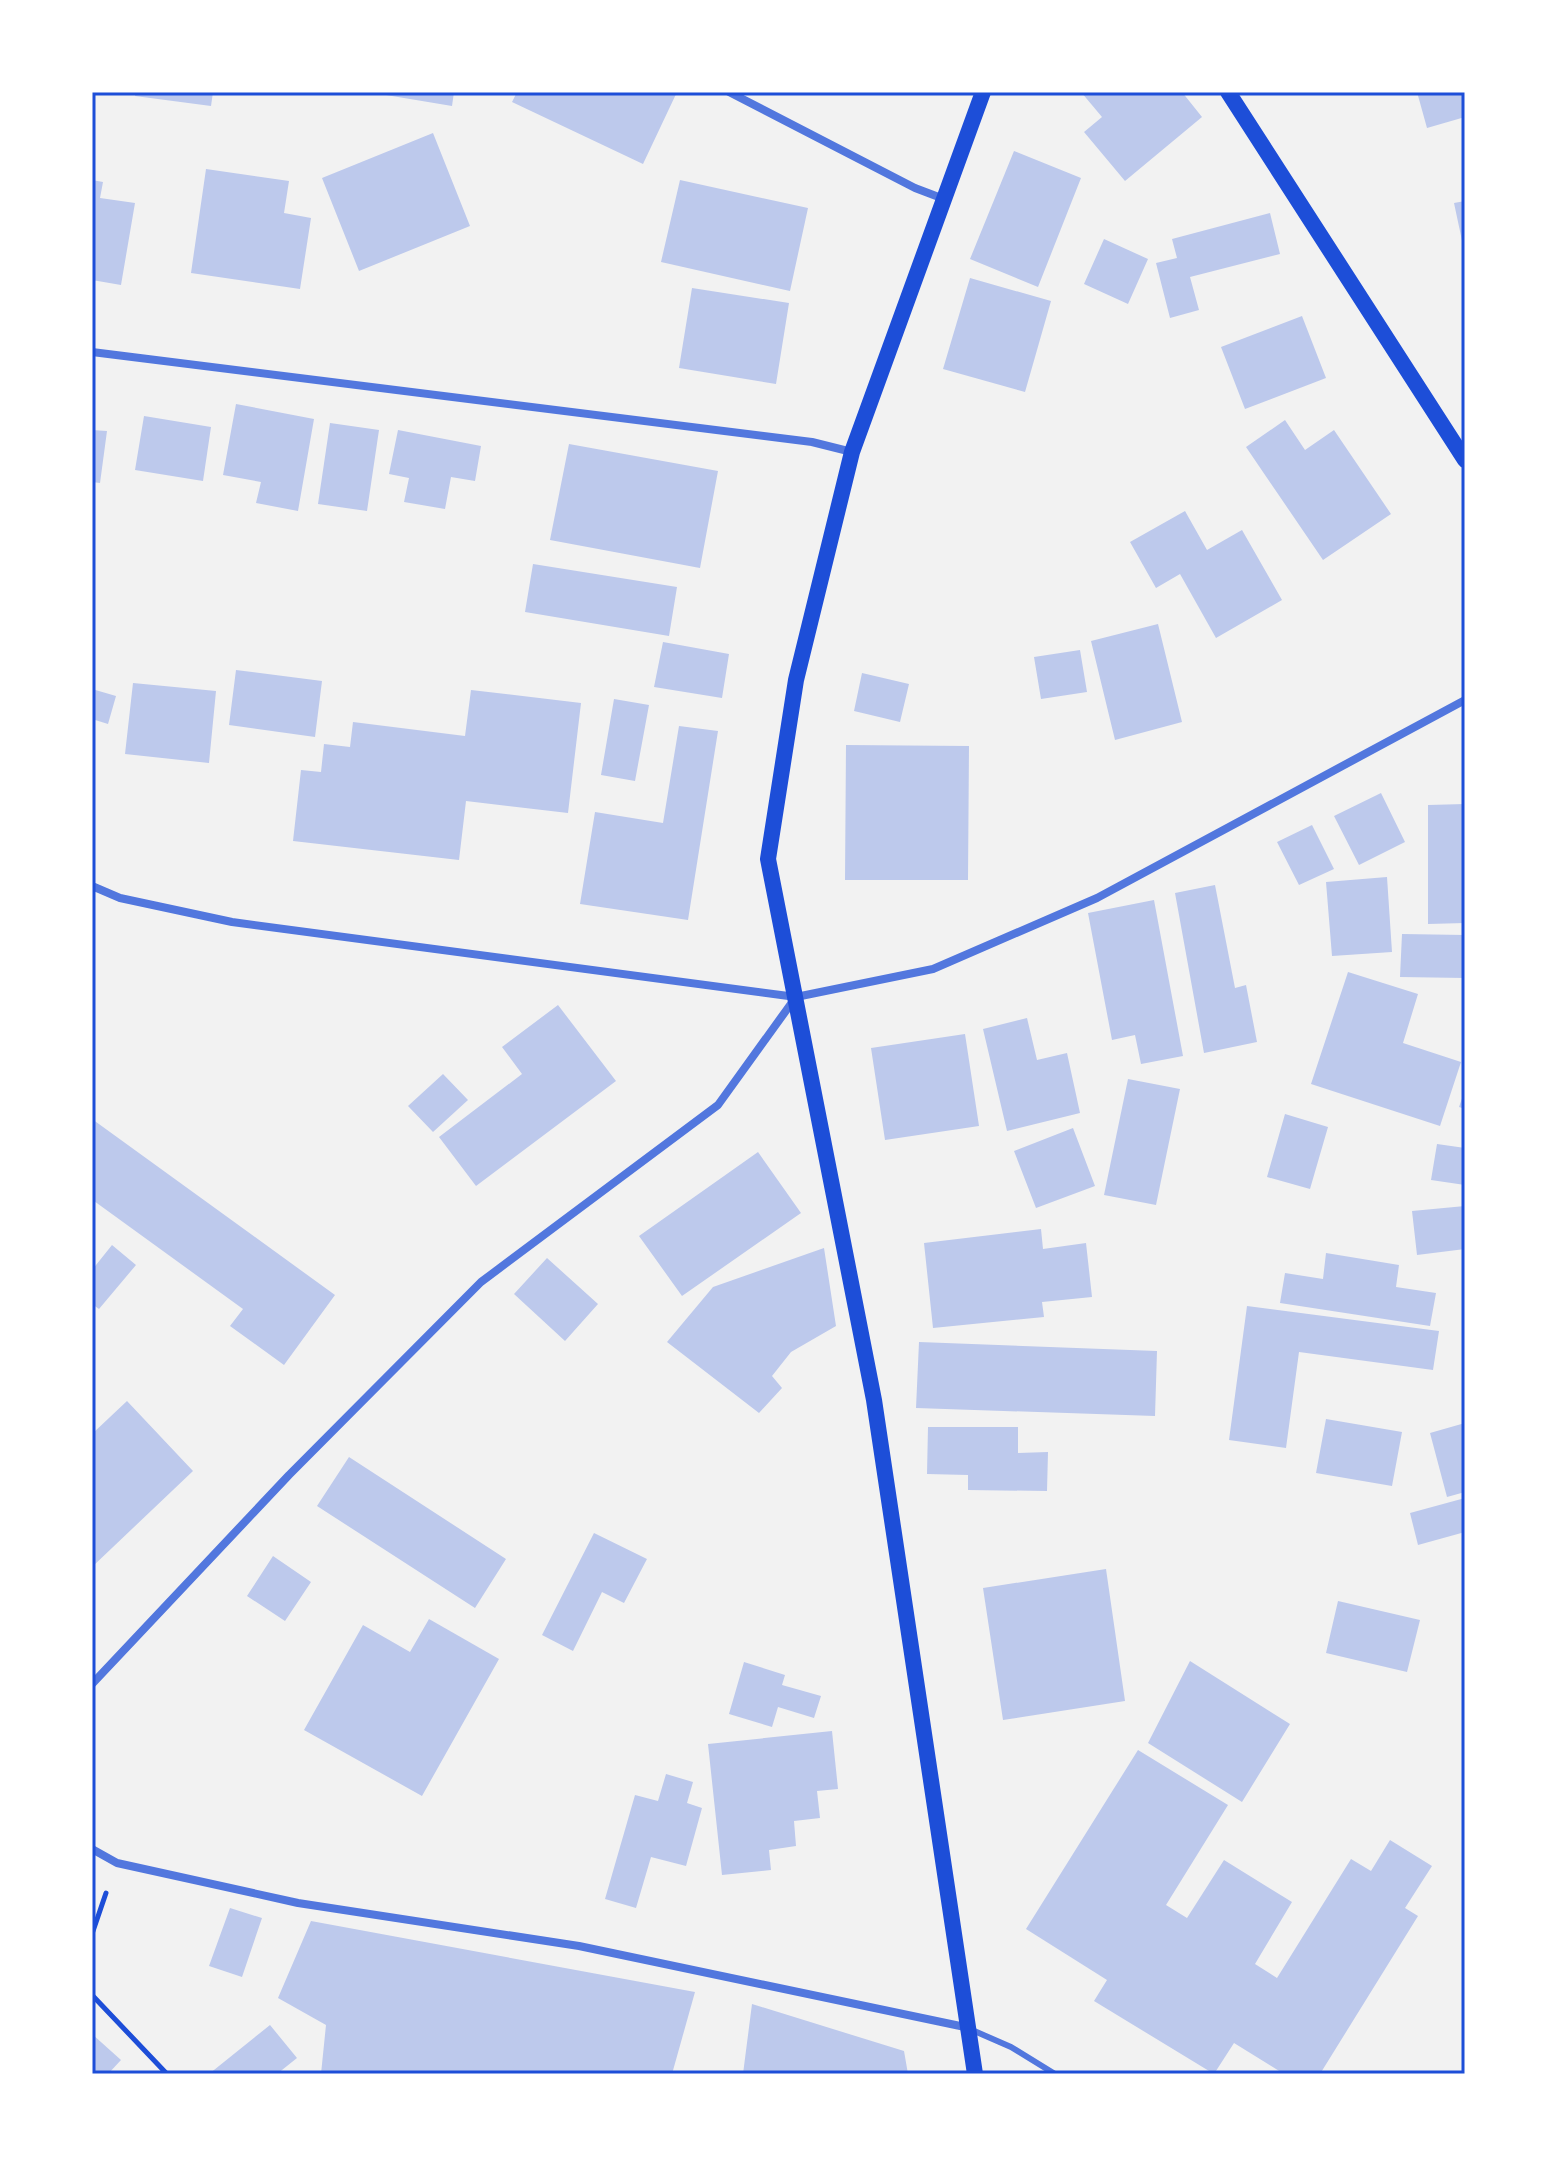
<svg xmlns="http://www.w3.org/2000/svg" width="1557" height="2166" font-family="'Roboto Condensed',sans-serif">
<rect width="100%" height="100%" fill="#f2f2f2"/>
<!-- building -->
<path fill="#bdc9ec" d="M 136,92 L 213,92 L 211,106 L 135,96 Z
M 368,92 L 454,92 L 452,106 Z
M 517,92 L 677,92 L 643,164 L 512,102 Z
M 1081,92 L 1182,92 L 1202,117 L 1125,181 L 1084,132 L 1102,117 Z
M 1417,92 L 1465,92 L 1465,117 L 1427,128 Z
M 433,133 L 470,226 L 359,271 L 322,178 Z
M 1014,151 L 1081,178 L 1038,287 L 970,259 Z
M 206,169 L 289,181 L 284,213 L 311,218 L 300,289 L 191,273 Z
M 92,180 L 103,182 L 100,198 L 135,203 L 121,285 L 92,280 Z
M 680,180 L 808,208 L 790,291 L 661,262 Z
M 1465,201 L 1465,250 L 1464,250 L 1454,203 Z
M 1270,213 L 1280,254 L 1190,277 L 1199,310 L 1170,318 L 1156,263 L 1177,258 L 1172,239 Z
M 1104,239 L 1148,259 L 1128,304 L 1084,284 Z
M 970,278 L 1051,301 L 1025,392 L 943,369 Z
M 692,288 L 789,303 L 776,384 L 679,368 Z
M 1302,316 L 1326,378 L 1245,409 L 1221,347 Z
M 236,404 L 314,419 L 298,511 L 256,503 L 261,482 L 223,475 Z
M 144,416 L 211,427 L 203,481 L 135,470 Z
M 1285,420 L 1305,450 L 1334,430 L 1391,514 L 1323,560 L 1246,447 Z
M 330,423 L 379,430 L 367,511 L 318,504 Z
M 92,430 L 107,431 L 100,483 L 92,482 Z
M 398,430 L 481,446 L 475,481 L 451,477 L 445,509 L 404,502 L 409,478 L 389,474 Z
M 569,444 L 718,471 L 700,568 L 550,540 Z
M 1185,511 L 1207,550 L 1242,530 L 1282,600 L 1216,638 L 1180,574 L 1156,588 L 1130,542 Z
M 533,564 L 677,587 L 669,636 L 525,612 Z
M 1158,624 L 1182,722 L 1115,740 L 1091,641 Z
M 663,642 L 729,654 L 722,698 L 654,687 Z
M 1080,650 L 1087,692 L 1041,699 L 1034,657 Z
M 236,670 L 322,681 L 315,737 L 229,725 Z
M 862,673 L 909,684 L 900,722 L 854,711 Z
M 133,683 L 216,691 L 209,763 L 125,754 Z
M 92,689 L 116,696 L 108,724 L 92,719 Z
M 471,690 L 581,703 L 568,813 L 466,801 L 459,860 L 293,841 L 301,770 L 321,772 L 324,744 L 350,747 L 353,722 L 465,736 Z
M 614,699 L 649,705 L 635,781 L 601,775 Z
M 679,726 L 718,731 L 688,920 L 580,904 L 595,812 L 663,823 Z
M 846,745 L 969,746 L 968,880 L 845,880 Z
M 1381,793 L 1405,842 L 1359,865 L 1334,816 Z
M 1465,804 L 1465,923 L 1428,924 L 1428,805 Z
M 1312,825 L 1334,869 L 1299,885 L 1277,842 Z
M 1387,877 L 1392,952 L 1332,956 L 1326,882 Z
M 1215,885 L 1235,988 L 1246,985 L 1257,1042 L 1204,1053 L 1175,893 Z
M 1154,900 L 1183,1056 L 1141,1064 L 1135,1035 L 1112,1040 L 1088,913 Z
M 1402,934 L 1465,935 L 1465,978 L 1400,977 Z
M 1348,972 L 1418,994 L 1403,1043 L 1461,1062 L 1440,1126 L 1311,1084 Z
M 558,1005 L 616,1081 L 476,1186 L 439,1137 L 522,1074 L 502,1047 Z
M 1027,1018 L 1037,1060 L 1067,1053 L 1080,1113 L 1007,1131 L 983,1029 Z
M 965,1034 L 979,1126 L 885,1140 L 871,1048 Z
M 443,1074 L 468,1100 L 433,1132 L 408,1106 Z
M 1128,1079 L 1180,1089 L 1156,1205 L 1104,1195 Z
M 1465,1090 L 1465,1109 L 1459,1107 Z
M 1285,1114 L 1328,1127 L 1310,1189 L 1267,1177 Z
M 92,1119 L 335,1295 L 284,1365 L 230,1326 L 243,1309 L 94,1201 L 92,1204 Z
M 1073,1128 L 1095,1186 L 1036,1208 L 1014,1151 Z
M 1437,1144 L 1465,1148 L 1465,1185 L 1431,1180 Z
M 758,1152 L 801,1213 L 682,1296 L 639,1236 Z
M 1465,1206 L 1465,1249 L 1417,1255 L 1412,1211 Z
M 1041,1229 L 1043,1249 L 1086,1243 L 1092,1297 L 1042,1302 L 1044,1317 L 933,1328 L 924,1243 Z
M 112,1245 L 136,1265 L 99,1309 L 92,1304 L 92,1270 Z
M 824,1248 L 836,1326 L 791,1352 L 772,1376 L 782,1388 L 759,1413 L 667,1342 L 713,1287 Z
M 1326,1253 L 1399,1265 L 1396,1287 L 1436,1293 L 1430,1326 L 1280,1303 L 1285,1273 L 1323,1279 Z
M 547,1258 L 598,1304 L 565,1341 L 514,1294 Z
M 1247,1306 L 1439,1331 L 1433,1370 L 1299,1352 L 1286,1448 L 1229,1440 Z
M 919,1342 L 1157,1351 L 1155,1416 L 916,1408 Z
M 127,1401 L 193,1471 L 92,1567 L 92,1434 Z
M 1326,1419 L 1402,1432 L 1392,1486 L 1316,1473 Z
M 1465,1423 L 1465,1492 L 1447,1497 L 1430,1433 Z
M 928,1427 L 1018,1427 L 1018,1453 L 1048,1452 L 1047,1491 L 968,1490 L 968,1475 L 927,1474 Z
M 349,1457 L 506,1559 L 475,1608 L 317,1506 Z
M 1465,1498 L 1465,1532 L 1418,1545 L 1410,1513 Z
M 594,1533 L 647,1559 L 624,1603 L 602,1592 L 573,1651 L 542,1635 Z
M 273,1556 L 311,1582 L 285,1621 L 247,1596 Z
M 1106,1569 L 1125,1701 L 1003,1720 L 983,1588 Z
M 1338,1601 L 1420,1620 L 1407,1672 L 1326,1653 Z
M 429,1619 L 499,1659 L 422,1796 L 304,1730 L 363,1625 L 410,1652 Z
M 1190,1661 L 1290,1724 L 1242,1802 L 1148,1743 Z
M 744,1662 L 785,1675 L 782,1685 L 821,1696 L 814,1718 L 778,1707 L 772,1727 L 729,1714 Z
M 832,1731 L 838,1789 L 817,1791 L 820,1818 L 794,1821 L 796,1846 L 769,1850 L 771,1870 L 722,1875 L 708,1744 Z
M 1138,1750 L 1228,1805 L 1166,1905 L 1187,1918 L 1224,1860 L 1292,1902 L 1255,1964 L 1277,1978 L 1351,1859 L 1371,1871 L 1390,1840 L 1432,1866 L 1405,1908 L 1418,1916 L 1320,2074 L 1284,2074 L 1234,2043 L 1214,2074 L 1094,2001 L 1107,1980 L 1026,1929 Z
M 666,1774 L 693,1782 L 687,1803 L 702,1808 L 686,1866 L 651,1857 L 636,1908 L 605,1899 L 635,1795 L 658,1801 Z
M 230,1908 L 262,1918 L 242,1977 L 209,1966 Z
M 311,1921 L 695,1992 L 672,2074 L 321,2074 L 326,2025 L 278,1998 Z
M 752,2004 L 904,2051 L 908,2074 L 743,2074 Z
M 270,2025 L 297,2058 L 277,2074 L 209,2074 Z
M 92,2034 L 121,2060 L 108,2074 L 92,2074 Z"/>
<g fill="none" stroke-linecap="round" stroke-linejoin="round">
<!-- path -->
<path stroke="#1d4ed8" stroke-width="5" d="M 92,1934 L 106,1893
M 92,1995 L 167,2074"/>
<!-- service -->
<path stroke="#5277de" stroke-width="6" d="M 972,2030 L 1011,2047 L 1055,2074"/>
<!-- minor -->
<path stroke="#5277de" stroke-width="8" d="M 729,92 L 915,188 L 944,199
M 92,352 L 812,442 L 852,452
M 92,886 L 120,898 L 232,922 L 796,997 L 933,969 L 1097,898 L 1465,700
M 92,1684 L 289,1475 L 481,1282 L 718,1105 L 793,1001
M 92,1849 L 117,1863 L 298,1903 L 579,1946 L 965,2027"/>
<!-- secondary -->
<path stroke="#1d4ed8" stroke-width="16" d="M 1228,92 L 1465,460
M 975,2074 L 874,1400 L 768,859 L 796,680 L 852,452 L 983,92"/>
</g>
<!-- border -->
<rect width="1557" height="2166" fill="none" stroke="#ffffff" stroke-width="188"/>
<rect x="94" y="94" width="1369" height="1978" fill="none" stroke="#1d4ed8" stroke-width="3"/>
</svg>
